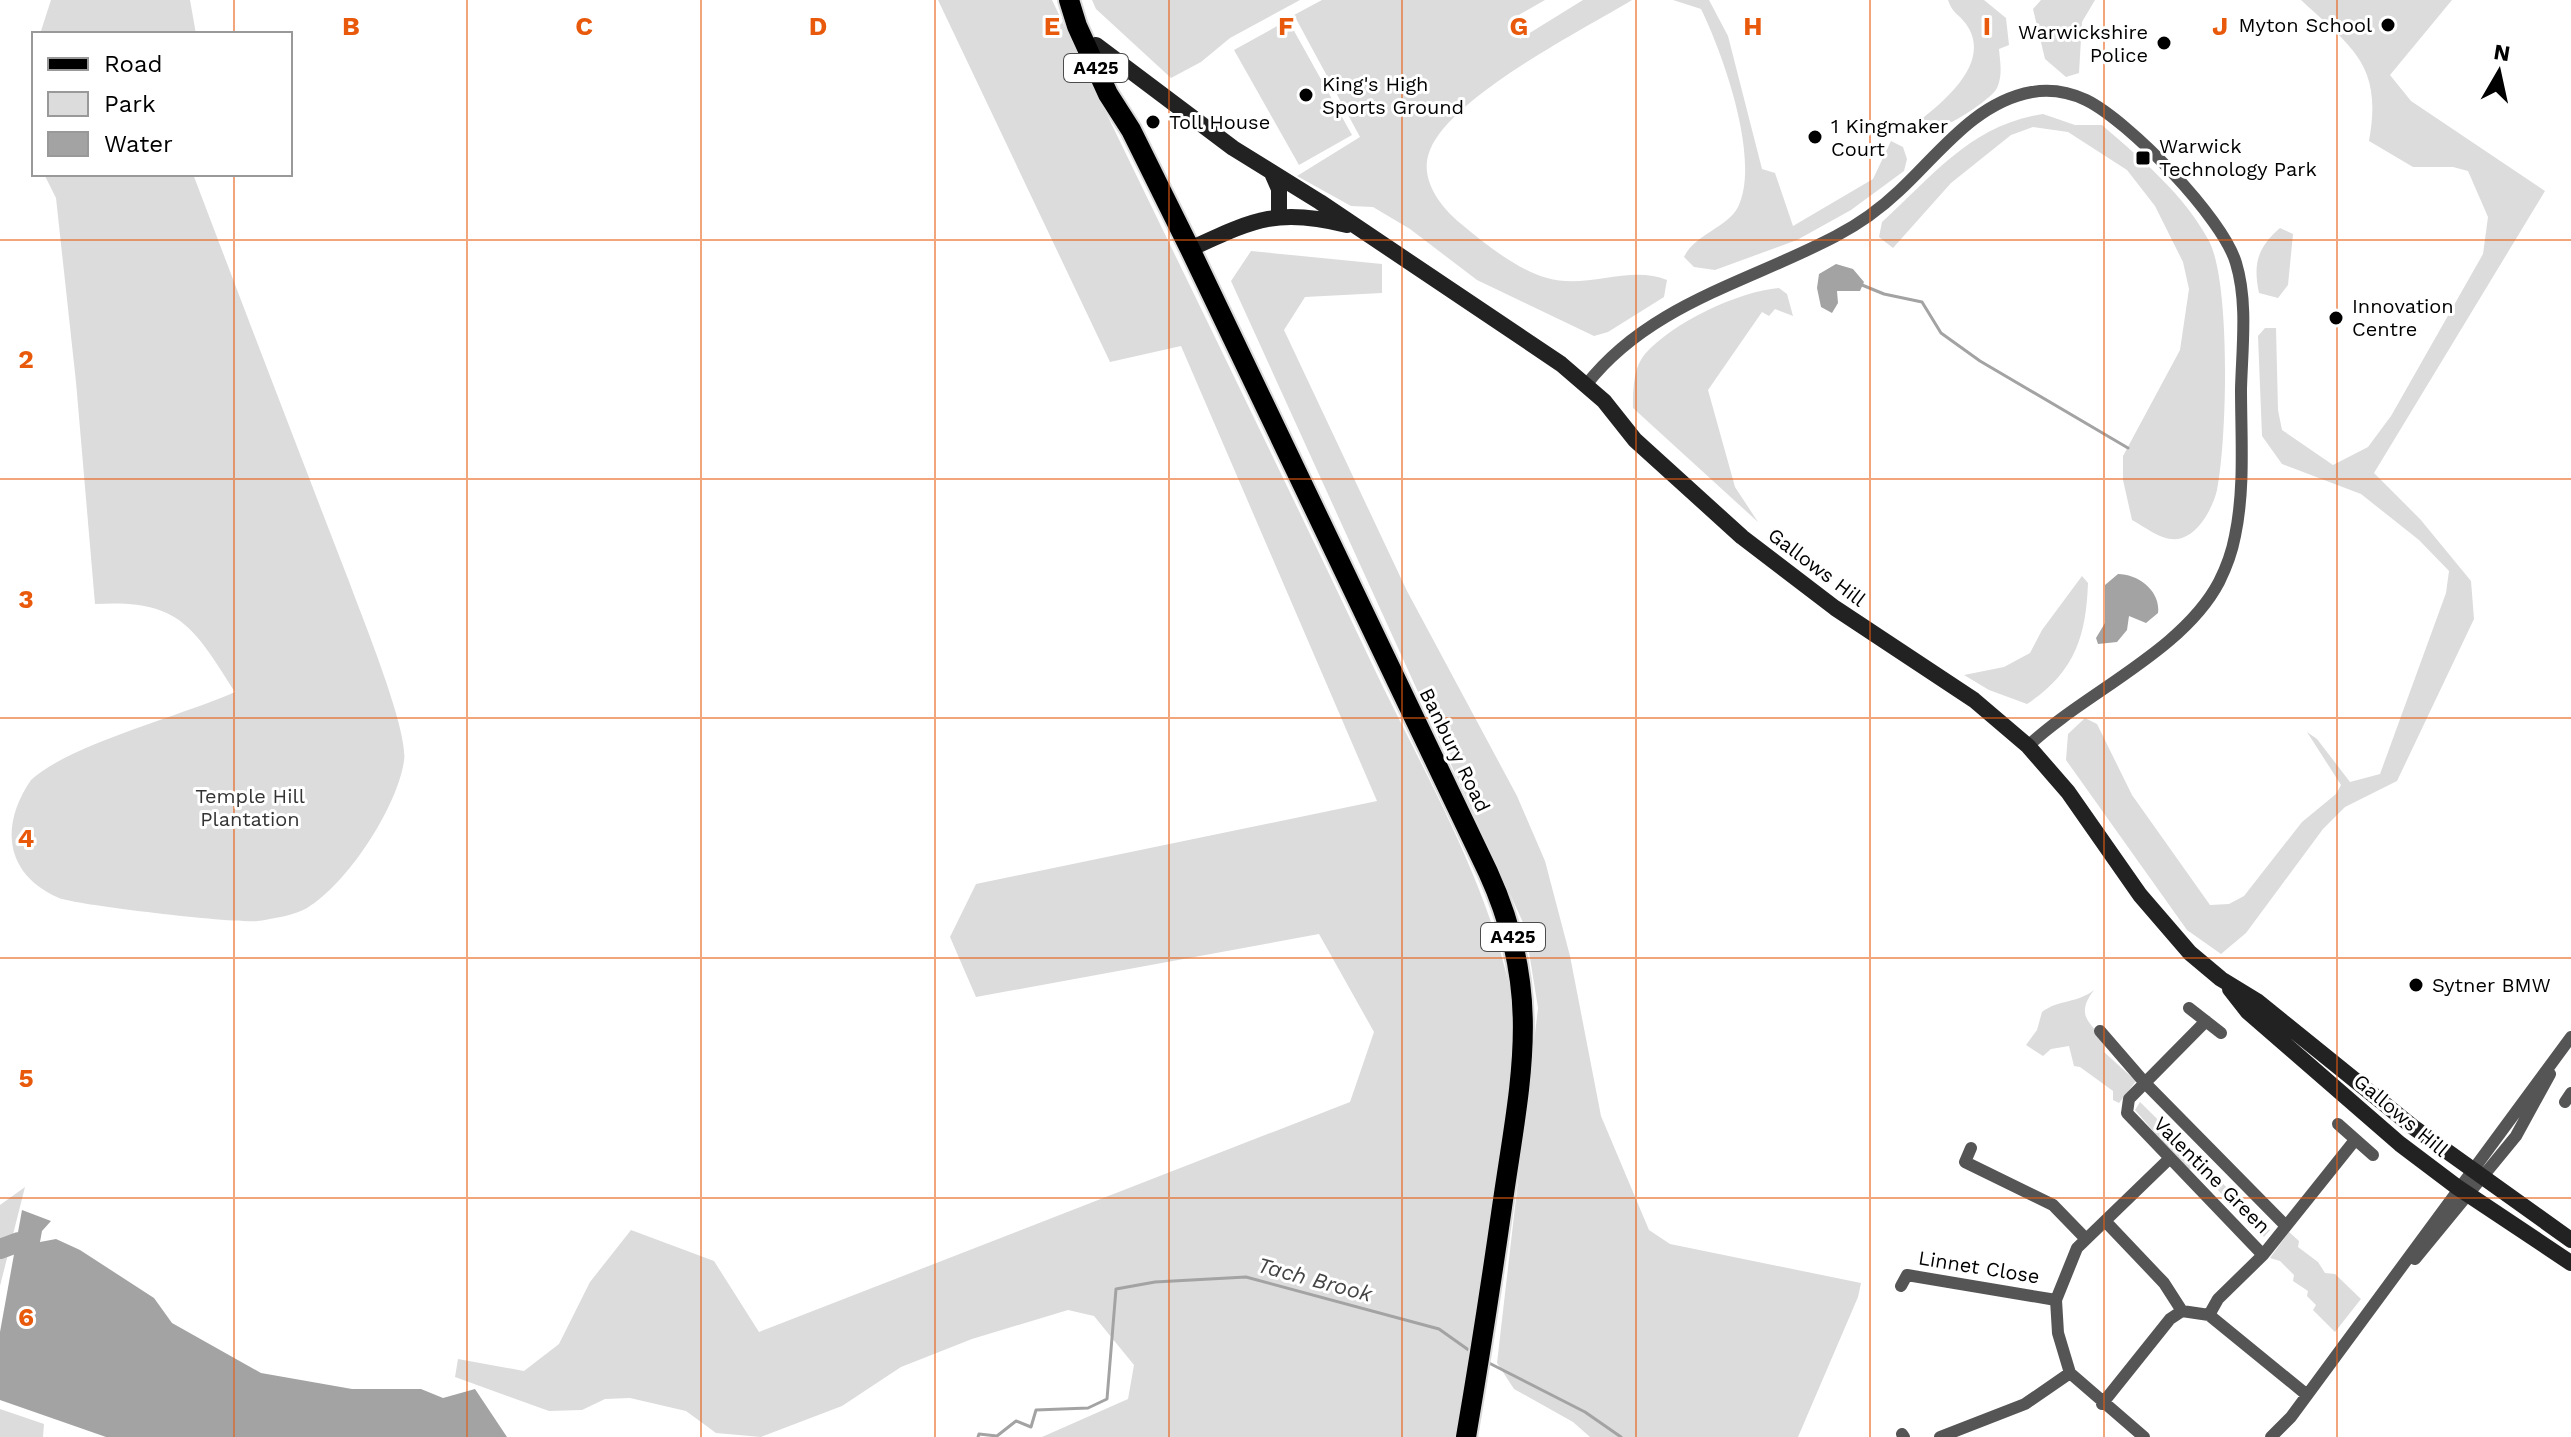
<svg xmlns="http://www.w3.org/2000/svg" width="2571" height="1437" font-family="'Work Sans',sans-serif">
<rect width="100%" height="100%" fill="#fff"/>
<!-- green -->
<path fill="#dcdcdc" d="M 51,0 L 190,0 L 196,34 L 40,34 Z
M 938,0 L 1052,0 C 1158,222 1267,442 1372,664 C 1427,780 1503,905 1517,1033 L 1456,1437 L 1042,1437 L 1128,1399 L 1134,1365 L 1094,1316 L 1068,1310 L 972,1339 L 901,1367 L 842,1406 L 761,1437 L 716,1433 L 686,1411 L 630,1398 L 605,1399 L 582,1410 L 549,1411 L 455,1377 L 458,1359 L 524,1371 L 559,1344 L 590,1282 L 631,1230 L 714,1261 L 759,1332 L 1350,1102 L 1374,1032 L 1319,934 L 976,997 L 950,937 L 976,884 L 1377,801 L 1181,346 L 1110,362 Z
M 1092,0 L 1300,0 L 1230,38 L 1201,62 L 1171,78 L 1096,9 Z
M 1322,0 L 1545,0 L 1510,20 L 1520,39 L 1583,0 L 1632,0 C 1581,31 1452,96 1430,150 C 1418,179 1441,207 1460,223 C 1485,244 1516,269 1547,278 C 1587,290 1630,264 1667,280 L 1664,297 L 1608,332 L 1594,336 L 1477,280 L 1410,229 L 1373,207 L 1351,206 L 1297,176 L 1360,137 L 1294,15 Z
M 1673,0 L 1709,0 L 1728,36 L 1762,169 L 1775,173 L 1793,226 L 1873,179 L 1891,141 L 1903,147 L 1907,159 L 1904,171 L 1851,210 L 1797,240 L 1715,270 L 1694,267 L 1684,257 C 1695,234 1727,228 1738,207 C 1761,160 1723,54 1701,9 Z
M 1948,0 L 1984,0 L 2006,18 L 2009,45 L 1999,49 C 2000,62 2003,75 1997,88 C 1991,100 1946,128 1933,130 L 1923,118 C 1948,98 1992,60 1966,24 C 1959,14 1952,13 1948,0 Z
M 2041,0 L 2095,0 L 2082,22 L 2079,73 L 2066,77 L 2045,59 L 2033,9 Z
M 2301,0 L 2452,0 L 2390,75 L 2411,101 L 2545,191 L 2374,473 L 2420,519 L 2471,581 L 2474,619 L 2397,781 L 2345,807 L 2323,829 L 2246,933 L 2221,954 L 2187,930 L 2066,760 L 2068,734 L 2085,718 L 2097,724 L 2132,795 L 2210,905 L 2229,904 L 2244,896 L 2302,822 L 2336,794 L 2341,785 L 2307,732 L 2317,739 L 2350,782 L 2380,774 L 2446,593 L 2449,571 L 2419,540 L 2361,494 L 2282,464 L 2262,436 L 2258,336 L 2265,328 L 2276,328 L 2278,410 L 2282,430 L 2333,465 L 2368,447 L 2391,416 L 2483,254 L 2488,217 L 2468,171 L 2453,167 L 2413,167 L 2369,141 C 2383,64 2352,48 2301,0 Z
M 1288,20 L 1352,135 L 1299,165 L 1234,50 Z
M 2043,114 L 2075,125 L 2102,125 C 2141,159 2184,194 2209,241 C 2231,283 2227,441 2217,490 C 2213,507 2200,532 2182,538 C 2165,544 2147,528 2132,520 L 2123,480 L 2123,456 L 2180,350 L 2189,289 L 2183,262 L 2155,206 L 2127,170 L 2068,132 L 2033,127 L 2011,135 L 1951,183 L 1893,248 L 1879,237 L 1882,222 C 1934,175 1971,125 2043,114 Z
M 44,174 L 193,174 C 245,311 297,447 350,584 C 362,617 409,731 404,761 C 397,808 347,884 307,908 C 295,915 272,919 258,921 C 238,924 76,905 59,898 C 4,874 0,825 31,780 C 68,745 184,715 235,692 C 193,626 179,599 95,604 L 76,382 L 56,198 Z
M 2280,228 L 2293,234 L 2288,285 L 2278,298 L 2259,293 C 2253,264 2257,248 2280,228 Z
M 1251,251 L 1382,264 L 1382,293 L 1305,297 L 1284,330 L 1407,591 L 1517,796 L 1545,861 L 1570,956 L 1601,1116 L 1649,1230 L 1670,1244 L 1861,1283 L 1858,1297 L 1798,1437 L 1590,1437 L 1573,1422 L 1514,1389 L 1497,1363 L 1538,1008 L 1525,927 L 1231,281 Z
M 1779,288 L 1787,294 L 1793,316 L 1775,309 L 1769,316 L 1762,312 L 1708,390 L 1735,487 L 1758,522 L 1633,408 C 1633,391 1633,368 1645,354 C 1672,323 1739,291 1779,288 Z
M 2082,576 L 2088,583 C 2086,638 2074,673 2027,704 L 1989,690 L 1964,675 L 2004,667 L 2030,653 L 2042,630 Z
M 2094,990 C 2068,1024 2106,1025 2104,1052 L 2136,1081 L 2119,1103 L 2113,1100 L 2113,1091 L 2080,1067 L 2074,1066 L 2069,1046 L 2051,1049 L 2043,1056 L 2026,1045 L 2037,1030 L 2042,1012 C 2059,999 2076,1004 2094,990 Z
M 2140,1102 L 2270,1230 L 2264,1237 L 2195,1167 L 2187,1170 L 2135,1110 Z
M 25,1187 L 0,1286 L 0,1205 Z
M 2289,1232 L 2299,1241 L 2298,1247 L 2318,1262 L 2325,1273 L 2335,1274 L 2361,1299 L 2335,1332 L 2313,1310 L 2316,1305 L 2307,1296 L 2308,1291 L 2293,1281 L 2294,1275 L 2280,1261 L 2270,1258 Z
M 0,1409 L 44,1424 L 43,1437 L 0,1437 Z"/>
<!-- water -->
<path fill="#a3a3a3" d="M 1836,264 L 1853,269 L 1864,282 L 1860,291 L 1837,291 L 1838,303 L 1832,313 L 1821,307 L 1817,288 L 1819,274 Z
M 2118,574 C 2138,574 2161,591 2158,613 L 2146,623 L 2129,616 L 2127,630 L 2117,642 L 2098,644 L 2096,638 L 2105,623 L 2105,585 Z
M 22,1210 L 51,1221 L 42,1231 L 40,1242 L 56,1239 L 80,1250 L 154,1298 L 172,1323 L 261,1373 L 352,1389 L 421,1389 L 443,1398 L 475,1389 L 507,1437 L 106,1437 L 0,1400 L 0,1332 Z"/>
<g fill="none" stroke-linecap="round" stroke-linejoin="round">
<!-- stream -->
<path stroke="#a3a3a3" stroke-width="3" d="M 1862,285 L 1884,294 L 1922,302 L 1941,333 L 1980,361 L 2128,448
M 1489,1363 L 1585,1412 L 1621,1437
M 978,1437 L 979,1434 L 997,1436 L 1016,1421 L 1031,1427 L 1036,1410 L 1088,1408 L 1107,1399 L 1116,1289 L 1155,1282 L 1246,1277 L 1439,1329 L 1470,1351"/>
<!-- river -->
<path stroke="#a3a3a3" stroke-width="20" d="M 0,1249 L 19,1242"/>
<defs>
<path id="primary" d="M 1069,0 L 1077,26 L 1108,94 L 1131,130 L 1190,249 L 1488,872 C 1544,994 1520,1081 1502,1207 C 1491,1284 1479,1361 1466,1437"/>
</defs>
<!-- primary casing -->
<use href="#primary" stroke="#dbdbdb" stroke-width="24"/>
<!-- street -->
<path stroke="#555" stroke-width="12" d="M 1586,385 C 1649,304 1749,282 1836,236 C 1859,224 1880,209 1899,191 C 1938,155 1975,102 2032,92 C 2050,89 2069,92 2086,100 C 2129,121 2223,218 2236,263 C 2248,302 2242,349 2241,389 C 2241,437 2245,489 2235,536 C 2232,552 2226,568 2219,582 C 2183,651 2084,693 2028,746
M 2189,1008 L 2221,1033
M 2206,1021 L 2129,1099 L 2127,1113 L 2263,1255
M 2100,1031 L 2145,1083 L 2285,1225
M 2565,1102 L 2571,1093
M 2338,1124 L 2373,1155
M 1971,1148 L 1965,1162 L 2053,1205 L 2086,1239
M 2106,1222 L 2164,1283 L 2182,1311 L 2209,1315 L 2307,1395
M 2415,1259 L 2516,1136 L 2550,1074
M 1901,1286 L 1907,1275 L 2056,1300
M 2209,1315 L 2218,1299 L 2263,1255 L 2355,1140
M 2102,1404 L 2170,1319 L 2182,1311
M 1902,1434 L 1904,1437
M 1940,1437 L 2025,1404 L 2070,1373
M 2144,1437 L 2070,1373 L 2058,1333 L 2056,1300 L 2077,1248 L 2168,1160
M 2271,1437 L 2291,1417 L 2571,1037"/>
<!-- secondary -->
<path stroke="#222" stroke-width="16" d="M 1096,45 L 1233,148 L 1320,202 L 1561,364 L 1604,401 L 1635,440 L 1742,537 L 1835,608 L 1974,700 L 2028,746 L 2068,792 L 2140,895 L 2190,953 L 2221,979 L 2257,1001 L 2413,1127 L 2571,1240
M 1272,173 L 1279,189 L 1279,215
M 1190,249 C 1253,220 1277,207 1347,225
M 2230,989 L 2248,1012 L 2400,1144 L 2457,1187 L 2571,1263"/>
<!-- primary -->
<use href="#primary" stroke="#000" stroke-width="20"/>
</g>
<!-- grid -->
<path fill="none" stroke="#e8590c" stroke-width="2" stroke-opacity="0.55" d="M 234,0 L 234,34M 467,0 L 467,1437M 701,0 L 701,1437M 935,0 L 935,1437M 1169,0 L 1169,1437M 1402,0 L 1402,1437M 1636,0 L 1636,1437M 1870,0 L 1870,1437M 2104,0 L 2104,1437M 2337,0 L 2337,1437M 234,174 L 234,1437M 0,240 L 2571,240M 0,479 L 2571,479M 0,718 L 2571,718M 0,958 L 2571,958M 0,1198 L 2571,1198"/>
<!-- markers -->
<g fill="#000" stroke="#fff" stroke-width="3">
<circle cx="2388" cy="25" r="8"/>
<circle cx="2164" cy="43" r="8"/>
<circle cx="1306" cy="95" r="8"/>
<circle cx="1153" cy="122" r="8"/>
<circle cx="1815" cy="137" r="8"/>
<rect x="2135" y="150" width="16" height="16" rx="4"/>
<circle cx="2336" cy="318" r="8"/>
<circle cx="2416" cy="985" r="8"/>
</g>
<g text-anchor="middle" stroke-width="6" stroke-linejoin="round" paint-order="stroke">
<!-- shield labels -->
<g fill="#fff" stroke="#4c4c4c" stroke-width="2">
<rect x="1064" y="54" width="64" height="28" rx="6"/>
<rect x="1481" y="923" width="64" height="28" rx="6"/>
</g>
<g font-size="18" font-weight="bold" fill="#000">
<text x="1096" y="74">A425</text>
<text x="1513" y="943">A425</text>
</g>
<!-- poi labels -->
<g font-size="20" fill="#000" stroke="#fff" text-anchor="start">
<text x="2372" y="32" text-anchor="end">Myton School</text>
<text x="2148" y="39" text-anchor="end">Warwickshire<tspan x="2148" dy="23">Police</tspan></text>
<text x="1322" y="91">King's High<tspan x="1322" dy="23">Sports Ground</tspan></text>
<text x="1169" y="129">Toll House</text>
<text x="1831" y="133">1 Kingmaker<tspan x="1831" dy="23">Court</tspan></text>
<text x="2159" y="153">Warwick<tspan x="2159" dy="23">Technology Park</tspan></text>
<text x="2352" y="313">Innovation<tspan x="2352" dy="23">Centre</tspan></text>
<text x="2432" y="992">Sytner BMW</text>
</g>
<!-- street labels -->
<g font-size="20" fill="#000" stroke="#fff">
<text transform="translate(1817 567) rotate(37)" y="7">Gallows Hill</text>
<text transform="translate(1455 750) rotate(64)" y="7">Banbury Road</text>
<text transform="translate(2401 1115) rotate(40)" y="7">Gallows Hill</text>
<text transform="translate(2212 1175) rotate(45)" y="7">Valentine Green</text>
<text transform="translate(1979 1267) rotate(9)" y="7">Linnet Close</text>
</g>
<!-- park labels -->
<g font-size="20" fill="#333" stroke="#fff">
<text x="250" y="803">Temple Hill<tspan x="250" dy="23">Plantation</tspan></text>
</g>
<!-- water labels -->
<g font-size="22" font-style="italic" fill="#444" stroke="#fff">
<text transform="translate(1315 1279) rotate(15)" y="8">Tach Brook</text>
</g>
</g>
<g font-size="26" text-anchor="middle" font-weight="bold" fill="#e8590c" stroke="#fff" stroke-width="6" stroke-linejoin="round" paint-order="stroke">
<text x="351" y="35">B</text>
<text x="584" y="35">C</text>
<text x="818" y="35">D</text>
<text x="1052" y="35">E</text>
<text x="1286" y="35">F</text>
<text x="1519" y="35">G</text>
<text x="1753" y="35">H</text>
<text x="1987" y="35">I</text>
<text x="2220" y="35">J</text>
<text x="26" y="368">2</text>
<text x="26" y="608">3</text>
<text x="26" y="847">4</text>
<text x="26" y="1087">5</text>
<text x="26" y="1326">6</text>
</g>
<!-- legend -->
<rect x="32" y="32" width="260" height="144" fill="#ffffff" stroke="#999999" stroke-width="2"/>
<rect x="48" y="58" width="40" height="12" fill="#000000" stroke="#999999" stroke-width="2"/>
<text x="104" y="72" font-size="24" fill="#000000">Road</text>
<rect x="48" y="92" width="40" height="24" fill="#dcdcdc" stroke="#999999" stroke-width="2"/>
<text x="104" y="112" font-size="24" fill="#000000">Park</text>
<rect x="48" y="132" width="40" height="24" fill="#a3a3a3" stroke="#999999" stroke-width="2"/>
<text x="104" y="152" font-size="24" fill="#000000">Water</text>
<!-- north arrow -->
<g transform="translate(2499 72) rotate(9)" stroke="#ffffff" stroke-width="6" paint-order="stroke">
<path d="M0-6L14 30L0 20L-14 30Z" fill="#000000"/>
<text y="-12" font-size="22" font-weight="bold" text-anchor="middle" fill="#000000">N</text>
</g>
</svg>
